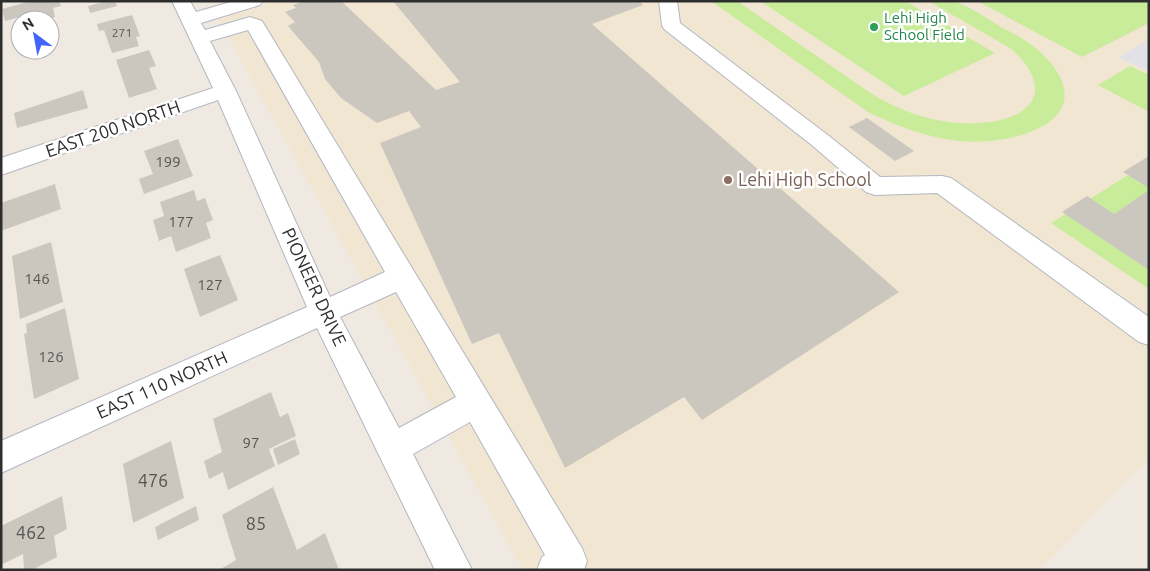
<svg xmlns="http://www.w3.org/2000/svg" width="1150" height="571" font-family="Ubuntu,sans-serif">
<rect width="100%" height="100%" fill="#efe9e1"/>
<!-- industrial -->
<path fill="#e3e1e8" d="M 1149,39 L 1149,72 L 1118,57 Z"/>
<!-- education -->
<path fill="#f0e6d1" d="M 277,1 L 1149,1 L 1149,39 L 1118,57 L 1149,72 L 1149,458 L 1039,570 L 523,570 L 218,19 Z"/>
<!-- pitch -->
<path fill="#c9ec9a" d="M 711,1 L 737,1 L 869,92 C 896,109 927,121 959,123 C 977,124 1002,123 1019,113 C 1050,95 1030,64 1010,48 L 928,1 C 936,1 947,0 955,2 C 969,6 988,19 1001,27 C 1019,36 1038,47 1050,62 C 1093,114 1032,138 989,141 C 947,145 905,130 868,112 Z
M 760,1 L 905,1 L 995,53 L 904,96 Z
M 977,1 L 1149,1 L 1149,23 L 1082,57 Z
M 1130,66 L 1149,75 L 1149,112 L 1098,85 Z
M 1149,162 L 1149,289 L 1051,223 Z"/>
<!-- building -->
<path fill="#cbc7bf" d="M 31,1 L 59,1 L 61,6 L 53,8 L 55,17 L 44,20 L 22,20 L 32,17 L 31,14 L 5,21 L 2,9 Z
M 107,1 L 115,1 L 117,6 L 90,13 L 88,6 Z
M 304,1 L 341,1 L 436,90 L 460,82 L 393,1 L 639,1 L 643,5 L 592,24 L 899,292 L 702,420 L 684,397 L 565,468 L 499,333 L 472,344 L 380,143 L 421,127 L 409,111 L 377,123 L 341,98 L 325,79 L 319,62 L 288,26 L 295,22 L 285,12 L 296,8 L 293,5 Z
M 132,15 L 140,36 L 136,37 L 139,46 L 112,53 L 104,30 L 99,31 L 97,24 Z
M 149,50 L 156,66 L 149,68 L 157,89 L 129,98 L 116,60 Z
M 83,90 L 88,108 L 17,128 L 14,113 Z
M 867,118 L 914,151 L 895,161 L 849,127 Z
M 178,139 L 193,176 L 144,194 L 139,179 L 153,174 L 144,151 Z
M 1149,156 L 1149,188 L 1123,172 Z
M 55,184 L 61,209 L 1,231 L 1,203 Z
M 194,190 L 197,201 L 205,198 L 213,220 L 206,223 L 211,238 L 176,252 L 171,236 L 159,241 L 153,220 L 164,216 L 160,202 Z
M 1149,190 L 1149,270 L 1062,212 L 1087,196 L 1114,214 Z
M 51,242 L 63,302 L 20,319 L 12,256 Z
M 220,255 L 238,300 L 200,317 L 184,269 Z
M 65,308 L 79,379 L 34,399 L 24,334 L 27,333 L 26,324 Z
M 271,392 L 280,417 L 288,413 L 296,436 L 269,449 L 275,466 L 228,490 L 223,472 L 209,479 L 204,461 L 222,452 L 213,419 Z
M 295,439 L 300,454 L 278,465 L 273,449 Z
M 171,441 L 184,498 L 133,523 L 123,464 Z
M 273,487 L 297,550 L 325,533 L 339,570 L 219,570 L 236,560 L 222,515 Z
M 62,496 L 67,529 L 54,536 L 57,557 L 32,570 L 24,570 L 23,554 L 1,565 L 1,526 Z
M 196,506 L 199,520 L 158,540 L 155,527 Z"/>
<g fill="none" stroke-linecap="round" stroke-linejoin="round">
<defs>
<path id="minor" d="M 172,1 L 190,1 L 196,12 L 234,1 L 263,1 L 260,5 L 201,23 L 205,30 L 250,17 L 262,21 L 582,548 L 587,561 L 584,570 L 537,570 L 542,557 L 545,555 L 470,422 L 413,454 L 472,570 L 435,570 L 317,328 L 1,473 L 1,441 L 307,307 L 218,100 L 1,175 L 1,158 L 213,88 ZM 248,30 L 385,272 L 330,297 L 236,91 L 210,41 ZM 396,292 L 456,397 L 399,428 L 340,317 Z
M 659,1 L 677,1 L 680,23 L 829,136 L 880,177 L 942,176 L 951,178 L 1149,317 L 1149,345 L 1139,342 L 937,193 L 875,195 L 866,192 L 813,146 L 664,29 L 662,25 Z"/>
</defs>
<!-- minor casing -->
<use href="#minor" stroke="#b4b7c1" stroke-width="2"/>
<!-- minor -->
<use href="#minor" fill="#fff" fill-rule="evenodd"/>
</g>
<!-- markers -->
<circle fill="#2e9e5b" stroke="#fff" stroke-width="2" cx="874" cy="27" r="5"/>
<circle fill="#8d6e63" stroke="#fff" stroke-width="2" cx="728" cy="180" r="5"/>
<g text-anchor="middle" stroke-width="5" stroke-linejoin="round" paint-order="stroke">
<!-- far-number labels -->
<g font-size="12" fill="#555452">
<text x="122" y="37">271</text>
</g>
<!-- far-leisure labels -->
<g font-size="15" fill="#27864d" stroke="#fff" text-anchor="start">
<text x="884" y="23">Lehi High<tspan x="884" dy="17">School Field</tspan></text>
</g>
<!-- number labels -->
<g font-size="15" fill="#555452">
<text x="168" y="167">199</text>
<text x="181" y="227">177</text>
<text x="37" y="284">146</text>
<text x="210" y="290">127</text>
<text x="51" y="362">126</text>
<text x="251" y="448">97</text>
</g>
<!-- street labels -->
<g font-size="18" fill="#2e2e2e" stroke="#fff">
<text transform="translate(113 129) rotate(-19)" y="6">EAST 200 NORTH</text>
<text transform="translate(314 287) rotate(65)" y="6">PIONEER DRIVE</text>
<text transform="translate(162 385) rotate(-24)" y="6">EAST 110 NORTH</text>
</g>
<!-- education labels -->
<g font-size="18" fill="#785e54" stroke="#fff" text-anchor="start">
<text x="738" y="186">Lehi High School</text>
</g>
<!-- near-number labels -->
<g font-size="18" fill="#555452">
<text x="153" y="487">476</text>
<text x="256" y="530">85</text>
<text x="31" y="539">462</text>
</g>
</g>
<!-- border -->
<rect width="1150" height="571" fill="none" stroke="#2e2e2e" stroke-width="5"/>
<!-- north arrow -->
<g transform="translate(35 35) rotate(328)"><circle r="24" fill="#ffffff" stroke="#ababab"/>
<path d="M0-4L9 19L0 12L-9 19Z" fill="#4264fb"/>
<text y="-8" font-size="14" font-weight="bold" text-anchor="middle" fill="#2e2e2e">N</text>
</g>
</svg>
